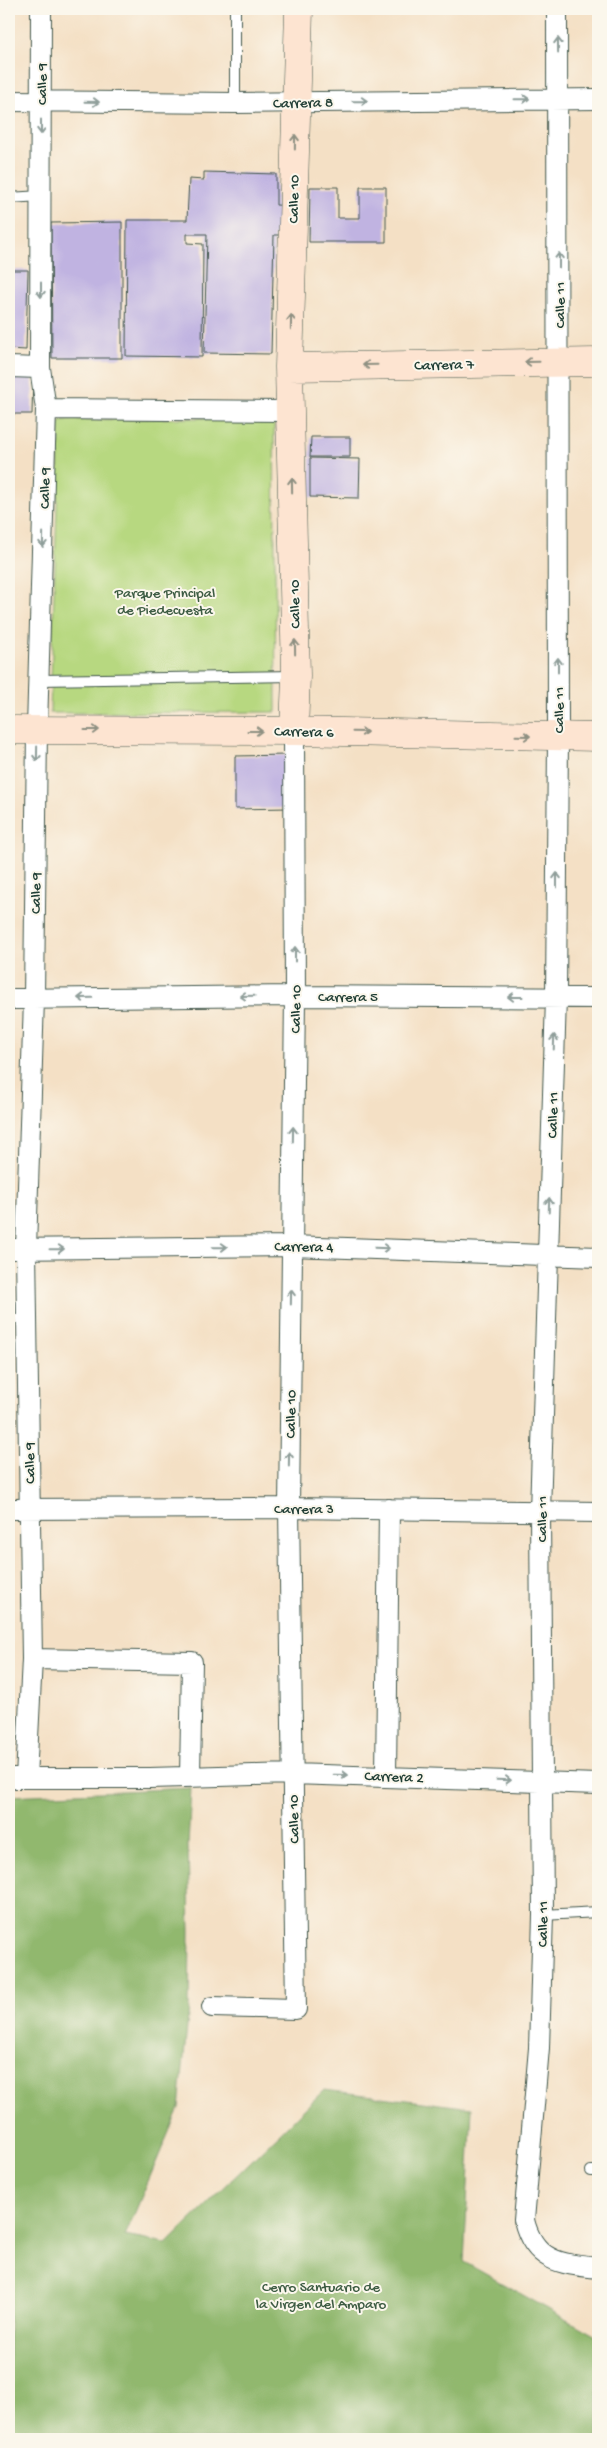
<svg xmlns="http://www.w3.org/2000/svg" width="607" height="2448" font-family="'Gochi Hand',sans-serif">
<rect width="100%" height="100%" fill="#fbf7ec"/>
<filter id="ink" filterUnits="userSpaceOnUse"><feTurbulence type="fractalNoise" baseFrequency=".02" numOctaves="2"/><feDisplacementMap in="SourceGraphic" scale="10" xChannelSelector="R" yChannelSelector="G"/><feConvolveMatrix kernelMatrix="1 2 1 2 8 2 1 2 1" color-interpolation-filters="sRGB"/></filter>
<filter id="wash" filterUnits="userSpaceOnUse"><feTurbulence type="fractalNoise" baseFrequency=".0096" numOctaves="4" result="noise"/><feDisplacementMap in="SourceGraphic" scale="20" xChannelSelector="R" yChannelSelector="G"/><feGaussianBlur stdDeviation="1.12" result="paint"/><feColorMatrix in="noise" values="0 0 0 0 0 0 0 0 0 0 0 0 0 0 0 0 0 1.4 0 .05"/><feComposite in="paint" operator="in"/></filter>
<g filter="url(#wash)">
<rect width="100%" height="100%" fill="#f4e0c5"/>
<!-- green -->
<path fill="#b7d880" stroke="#6b8a5a" d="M 274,417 L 276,712 L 50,713 L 60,420 Z"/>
<!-- forest -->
<path fill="#91b86e" stroke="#587a51" d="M 191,1788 L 188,1846 L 190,1931 L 189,2006 L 179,2108 L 125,2236 L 166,2244 L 324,2090 L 472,2108 L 464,2262 L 598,2337 L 598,2439 L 9,2439 L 9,1796 Z"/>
<g id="blocks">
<!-- building -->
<path fill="#c0b3e1" d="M 204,172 L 276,174 L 276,205 L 293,206 L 292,235 L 274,235 L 271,354 L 204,353 L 207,234 L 187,234 L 187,243 L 203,244 L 202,357 L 126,356 L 127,220 L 187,220 L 189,179 L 204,180 Z
M 310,187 L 338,187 L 338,218 L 360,218 L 360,187 L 386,187 L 386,242 L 309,242 Z
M 122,222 L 122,358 L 52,358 L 51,223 Z
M 9,270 L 28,270 L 26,350 L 9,349 Z
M 9,372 L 33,372 L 32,414 L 9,414 Z
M 311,437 L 350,437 L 350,457 L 310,457 Z
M 310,458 L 360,459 L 359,498 L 310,497 Z
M 287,755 L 288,808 L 235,809 L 235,756 Z"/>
</g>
</g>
<g filter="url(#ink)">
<use href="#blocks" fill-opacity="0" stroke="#3f554a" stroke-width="1"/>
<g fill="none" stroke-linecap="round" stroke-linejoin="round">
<defs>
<path id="lane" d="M 235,9 L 235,103
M 9,198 L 41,196
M 39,680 L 295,676
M 543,1915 L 598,1912
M 591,2171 L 598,2171"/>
<path id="street" d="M 557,9 L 558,737 L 556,998 L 540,1512 L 543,1915 L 539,2048 L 524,2220 C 534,2262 561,2264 598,2268
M 9,101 L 235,103 L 598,99
M 9,367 L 40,368
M 46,409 L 290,411
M 9,999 L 295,996 L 598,998
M 9,1249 L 291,1246 L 598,1257
M 9,1509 L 289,1508 L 598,1512
M 32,1659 L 192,1662 L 190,1776
M 386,1776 L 389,1509
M 9,1778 L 150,1778 L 292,1774 L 598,1784
M 26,1778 L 32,1659 L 26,1249 L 34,999 L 37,729 L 46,409 L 40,368 L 41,9
M 212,2007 L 296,2009 L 289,1508 L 295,996 L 294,731"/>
<path id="secondary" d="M 289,367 L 598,362
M 9,730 L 294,731 L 598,737
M 294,731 L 296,676 L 289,367 L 299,9"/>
</defs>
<!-- lane casing -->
<use href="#lane" stroke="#3f554a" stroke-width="12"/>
<!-- street casing -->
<use href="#street" stroke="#3f554a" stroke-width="22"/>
<!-- secondary casing -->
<use href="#secondary" stroke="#3f554a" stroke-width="29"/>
<!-- lane -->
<use href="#lane" stroke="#fff" stroke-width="10"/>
<!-- street -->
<use href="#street" stroke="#fff" stroke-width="20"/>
<!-- secondary -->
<use href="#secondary" stroke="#fde4d1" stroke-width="28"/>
</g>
<!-- one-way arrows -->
<defs><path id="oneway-shaft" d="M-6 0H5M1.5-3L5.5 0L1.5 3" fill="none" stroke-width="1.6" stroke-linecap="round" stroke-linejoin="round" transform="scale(1.25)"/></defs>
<g stroke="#8f9e9a">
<use href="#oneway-shaft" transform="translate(558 45) rotate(-91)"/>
<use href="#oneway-shaft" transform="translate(522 99) rotate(-1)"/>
<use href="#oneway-shaft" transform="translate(360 101) rotate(-1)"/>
<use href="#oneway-shaft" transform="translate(92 102) rotate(1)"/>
<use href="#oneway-shaft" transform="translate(41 127) rotate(90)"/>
<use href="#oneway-shaft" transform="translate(559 260) rotate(-90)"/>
<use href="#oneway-shaft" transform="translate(41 290) rotate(90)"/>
<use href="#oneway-shaft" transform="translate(43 540) rotate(91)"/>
<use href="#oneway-shaft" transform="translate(558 665) rotate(-90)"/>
<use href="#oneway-shaft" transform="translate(37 754) rotate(91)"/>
<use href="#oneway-shaft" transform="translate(557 880) rotate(-90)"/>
<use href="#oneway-shaft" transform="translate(295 954) rotate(-90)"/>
<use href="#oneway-shaft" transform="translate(247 996) rotate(179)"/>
<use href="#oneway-shaft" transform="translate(515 997) rotate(-180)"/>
<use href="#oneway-shaft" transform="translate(85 998) rotate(179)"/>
<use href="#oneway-shaft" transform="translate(554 1042) rotate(-88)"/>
<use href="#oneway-shaft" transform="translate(293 1134) rotate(-89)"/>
<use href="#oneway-shaft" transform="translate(549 1205) rotate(-88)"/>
<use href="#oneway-shaft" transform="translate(220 1247) rotate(-1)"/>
<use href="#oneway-shaft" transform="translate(382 1248) rotate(2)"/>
<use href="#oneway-shaft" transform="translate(57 1249) rotate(-1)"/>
<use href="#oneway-shaft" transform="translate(291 1297) rotate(-89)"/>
<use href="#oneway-shaft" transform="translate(289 1459) rotate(-89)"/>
<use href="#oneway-shaft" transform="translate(341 1775) rotate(1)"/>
<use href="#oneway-shaft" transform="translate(504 1780) rotate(2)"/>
</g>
<g stroke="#8e9082">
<use href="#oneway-shaft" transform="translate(295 142) rotate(-89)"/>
<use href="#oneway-shaft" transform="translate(291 322) rotate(-89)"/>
<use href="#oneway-shaft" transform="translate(532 362) rotate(179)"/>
<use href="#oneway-shaft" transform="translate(370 365) rotate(179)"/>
<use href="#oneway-shaft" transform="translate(292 485) rotate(-91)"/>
<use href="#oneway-shaft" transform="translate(295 647) rotate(-91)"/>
<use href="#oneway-shaft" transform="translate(92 730)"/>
<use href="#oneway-shaft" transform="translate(255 731)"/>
<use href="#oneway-shaft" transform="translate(360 732) rotate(1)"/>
<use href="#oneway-shaft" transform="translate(523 736) rotate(1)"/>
</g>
</g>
<g text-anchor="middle" stroke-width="4" stroke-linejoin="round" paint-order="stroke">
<!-- street labels -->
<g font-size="15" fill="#1f3d34" stroke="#fbf7ec">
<text transform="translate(41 84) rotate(-90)" y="5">Calle 9</text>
<text transform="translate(303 102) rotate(-1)" y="5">Carrera 8</text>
<text transform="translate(293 199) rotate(-89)" y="5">Calle 10</text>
<text transform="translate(559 305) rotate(-90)" y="5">Calle 11</text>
<text transform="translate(444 364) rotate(-1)" y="5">Carrera 7</text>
<text transform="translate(44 488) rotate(-89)" y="5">Calle 9</text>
<text transform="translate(294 604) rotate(-91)" y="5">Calle 10</text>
<text transform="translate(558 710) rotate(-90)" y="5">Calle 11</text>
<text transform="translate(304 731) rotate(1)" y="5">Carrera 6</text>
<text transform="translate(35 893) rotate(-89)" y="5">Calle 9</text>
<text x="348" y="1001">Carrera 5</text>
<text transform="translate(295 1009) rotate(-89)" y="5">Calle 10</text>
<text transform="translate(552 1115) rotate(-88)" y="5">Calle 11</text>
<text transform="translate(304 1246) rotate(1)" y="5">Carrera 4</text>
<text transform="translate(290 1414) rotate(-89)" y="5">Calle 10</text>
<text transform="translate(29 1463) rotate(-91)" y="5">Calle 9</text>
<text x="304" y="1513">Carrera 3</text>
<text transform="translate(541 1519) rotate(-90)" y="5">Calle 11</text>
<text transform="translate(394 1776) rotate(2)" y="5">Carrera 2</text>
<text transform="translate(293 1819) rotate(-91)" y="5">Calle 10</text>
<text transform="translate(542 1924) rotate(-89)" y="5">Calle 11</text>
</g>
<!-- park labels -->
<g font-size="15" fill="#3d5c43" stroke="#fbf7ec">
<text x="165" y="597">Parque Principal<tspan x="165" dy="17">de Piedecuesta</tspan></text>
<text x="321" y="2291">Cerro Santuario de<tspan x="321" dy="17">la Virgen del Amparo</tspan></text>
</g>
</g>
<!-- margin -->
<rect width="607" height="2448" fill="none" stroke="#fbf7ec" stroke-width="30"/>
</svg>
